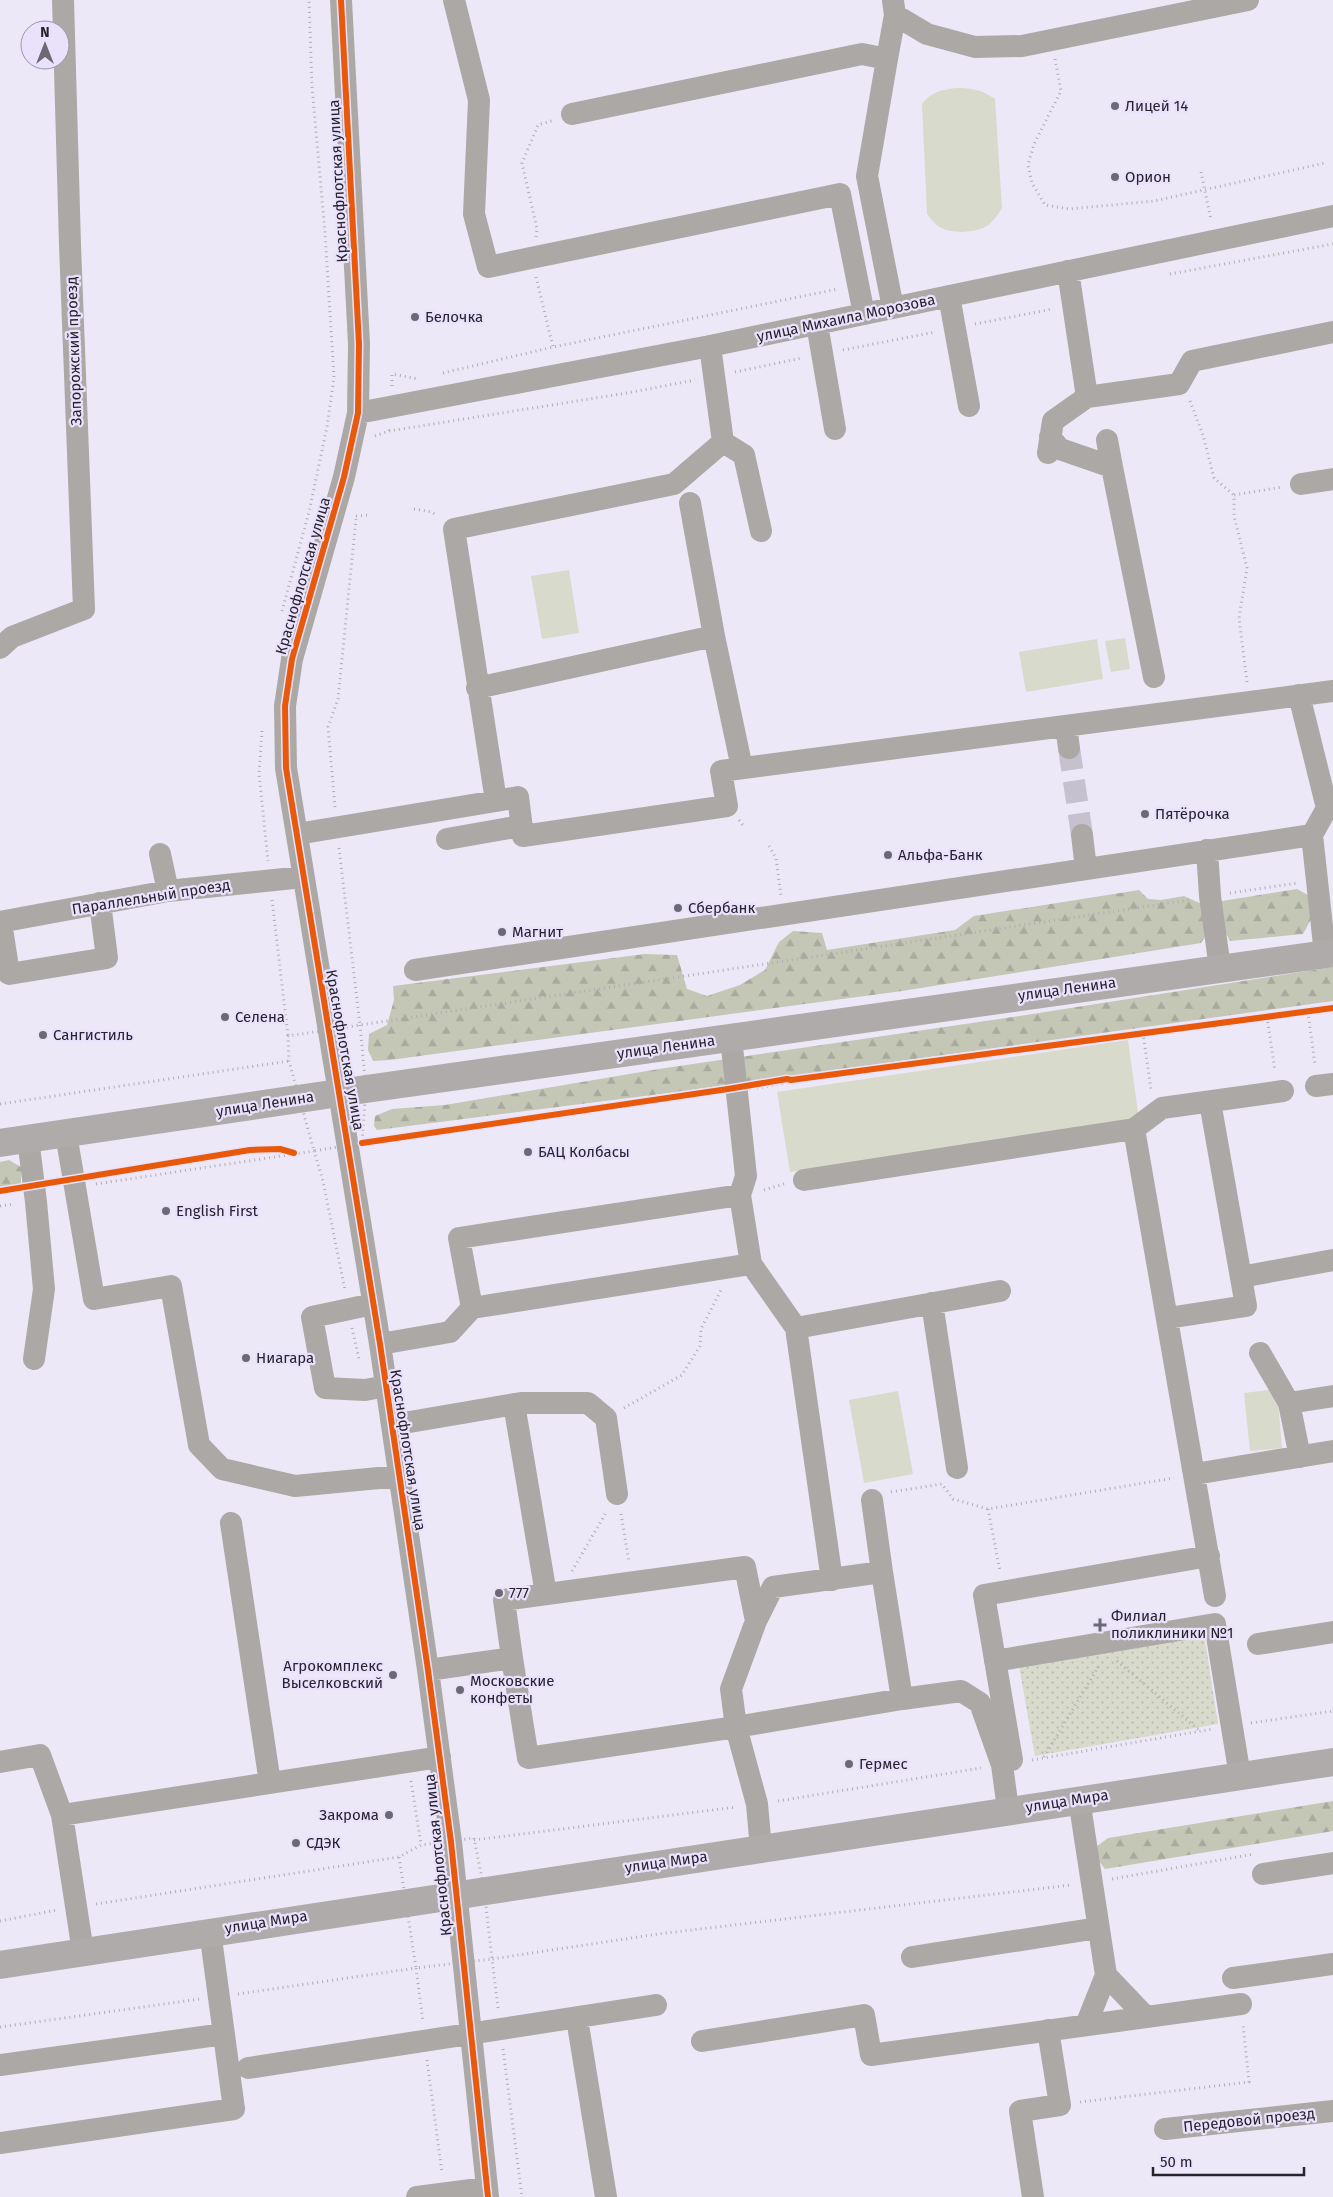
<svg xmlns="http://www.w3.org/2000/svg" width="1333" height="2197" font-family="'Fira Sans',sans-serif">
<defs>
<pattern id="grass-dots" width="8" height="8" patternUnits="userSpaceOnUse" patternTransform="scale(1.25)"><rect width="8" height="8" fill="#d8dacc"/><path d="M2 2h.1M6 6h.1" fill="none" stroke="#b9bbb0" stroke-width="1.8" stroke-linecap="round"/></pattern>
<pattern id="forest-firs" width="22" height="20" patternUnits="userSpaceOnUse" patternTransform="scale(1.25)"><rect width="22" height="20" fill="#c4c6b6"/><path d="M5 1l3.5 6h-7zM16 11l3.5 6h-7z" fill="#a8aa9d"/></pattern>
</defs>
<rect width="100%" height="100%" fill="#ede8f7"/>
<!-- grass -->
<path fill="url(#grass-dots)" d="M 1204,1634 L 1218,1724 L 1035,1756 L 1019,1666 Z"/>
<!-- forest -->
<path fill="url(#forest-firs)" d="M 1297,889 L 1315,899 L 1314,914 L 1303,934 L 1230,941 L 1220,922 L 1222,901 Z
M 1139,890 L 1148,899 L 1161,900 L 1184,896 L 1204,905 L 1207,934 L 1201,943 L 902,991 L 390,1060 L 373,1061 L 368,1050 L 369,1034 L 387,1025 L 394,1000 L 393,986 L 645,954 L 677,955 L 687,989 L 707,996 L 740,985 L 765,970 L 779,942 L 793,931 L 822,933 L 827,950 L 955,930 L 974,916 Z
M 1333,967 L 1333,1001 L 676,1092 L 377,1130 L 374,1126 L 375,1116 L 392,1109 L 445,1105 L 659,1069 L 1026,1015 Z
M 9,1160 L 21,1167 L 21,1183 L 0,1191 L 0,1162 Z
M 1333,1801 L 1333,1831 L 1105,1869 L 1099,1861 L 1096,1847 L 1108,1838 Z"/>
<!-- park -->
<path fill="#d8dacc" d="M 956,88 C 972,88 982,90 995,99 L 1002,208 C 997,216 992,224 983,228 C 971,233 949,234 938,226 C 934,223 930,218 927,214 L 922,104 C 931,92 941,90 956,88 Z
M 569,570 L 579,633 L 542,639 L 531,576 Z
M 1125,638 L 1130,669 L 1111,672 L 1105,641 Z
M 1097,639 L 1103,679 L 1026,692 L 1019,652 Z
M 1128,1040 L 1139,1120 L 790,1172 L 777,1092 Z
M 1277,1389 L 1282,1448 L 1250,1451 L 1244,1393 Z
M 898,1391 L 913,1474 L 864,1483 L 849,1400 Z"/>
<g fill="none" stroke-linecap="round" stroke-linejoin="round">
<!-- minor-tunnel -->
<path stroke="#c5c1cf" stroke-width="22" stroke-dasharray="22 11" stroke-linecap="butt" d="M 1069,748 L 1082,835"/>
<!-- path -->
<path stroke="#b1adb1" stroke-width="3" stroke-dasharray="1 4" stroke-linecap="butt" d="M 1055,59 L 1061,91 L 1034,144 L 1028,165 L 1032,183 L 1045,205 L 1069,209 L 1154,201 L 1325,163
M 1201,172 L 1211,220
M 536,237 L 537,229 L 522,163 L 538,125 L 554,120
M 1170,274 L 1333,244
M 536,277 L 553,347
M 975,324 L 1053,309
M 843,350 L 935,332
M 735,372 L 802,358
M 443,373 L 553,347 L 838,289
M 392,386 L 392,374 L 418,379
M 1190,401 L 1203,435 L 1214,478 L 1234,495
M 389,431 L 627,393 L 695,380
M 375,436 L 389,431 L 390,427
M 414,509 L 432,512 L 437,516
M 356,516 L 371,515
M 282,611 L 309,512 L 327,427 L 334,377 L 325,233 L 312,86 L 309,0
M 1247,682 L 1239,618 L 1247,568 L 1234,516 L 1234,495 L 1282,487
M 262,731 L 259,774 L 268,861
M 335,807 L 328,727 L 338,699 L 356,519
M 739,820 L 745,828
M 769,846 L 776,858 L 781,896
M 339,848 L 360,1025 L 1189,900
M 1230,893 L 1298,883
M 272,900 L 288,1036
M 1308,1012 L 1315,1065
M 1267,1017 L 1275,1071
M 360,1025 L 366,1089 L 362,1143 L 314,1151 L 289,1061 L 288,1036 Z
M 1143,1033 L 1151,1090
M 757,1088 L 786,1083 L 791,1080 L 1333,1008
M 0,1104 L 289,1061
M 368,1142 L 716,1091
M 96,1184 L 314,1151 L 323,1181 L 345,1290
M 764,1190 L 784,1184
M 0,1206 L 15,1204
M 352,1328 L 359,1359
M 624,1408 L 682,1375 L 700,1346 L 701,1329 L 721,1290
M 891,1492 L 942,1484 L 953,1499 L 988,1509 L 1174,1478
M 988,1509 L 1000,1571
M 621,1514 L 629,1562
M 572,1571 L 607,1511
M 1117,1661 L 1200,1731
M 1251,1723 L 1333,1711
M 1044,1757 L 1100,1664
M 1032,1760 L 1213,1729
M 411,1781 L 421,1845
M 778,1801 L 981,1768
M 474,1838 L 484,1889 L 492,1959 L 416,1968 L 399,1857 L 421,1845 Z
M 474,1840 L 737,1807
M 1112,1879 L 1254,1854
M 96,1904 L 399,1857
M 0,1921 L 57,1910
M 238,1994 L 416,1968 L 423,2022
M 498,2008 L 492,1959 L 658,1934 L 1071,1885
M 0,2027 L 200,1999
M 503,2049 L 522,2197
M 427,2060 L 442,2173
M 1080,2102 L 1249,2082 L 1243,2024"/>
<!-- minor -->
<path stroke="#aca8a5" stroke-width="22" d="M 341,0 L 359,344 L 358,413 L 344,477 L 292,659 L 285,706 L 286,768 L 380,1344 L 428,1670 L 451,1842 L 488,2197
M 454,0 L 479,100 L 474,214 L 488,267 L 840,194 L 864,314
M 895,15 L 927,34 L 975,47 L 1022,46 L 1248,0
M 887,59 L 895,15 L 893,1
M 572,114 L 862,54 L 887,59 L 867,176 L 893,308
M 1068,271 L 1087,397 L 1179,384 L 1192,361 L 1333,332
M 949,296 L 969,406
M 817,324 L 835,429
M 710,346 L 723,442 L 744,455 L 761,531
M 358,413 L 710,346 L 1333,216
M 1050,437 L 1060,449 L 1112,467 L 1154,677
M 1107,440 L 1112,467
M 1048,453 L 1053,421 L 1087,397
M 1301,484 L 1333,479
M 714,636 L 742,768
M 0,648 L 12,637 L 84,609 L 70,245 L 63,0
M 477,688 L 714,636 L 690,503
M 1299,695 L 1327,808 L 1312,835 L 1325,954
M 1066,726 L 1069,748
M 496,801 L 518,797 L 523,836 L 727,806 L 721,771 L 1333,691
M 297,834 L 496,801 L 454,529 L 674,484 L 723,442
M 1082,835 L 1086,869
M 447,839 L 521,826
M 1207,850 L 1210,896 L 1220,968
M 160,854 L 168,891
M 0,922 L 168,891 L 303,877
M 1,922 L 9,974 L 107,958 L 100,903
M 415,970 L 1312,835
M 1316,1086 L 1333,1084
M 66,1134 L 94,1299 L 171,1286 L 199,1445 L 222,1469 L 295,1486 L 400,1476
M 28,1139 L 36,1202 L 44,1289 L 34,1359
M 804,1180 L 1134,1129
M 751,1264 L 796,1328 L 832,1580
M 1241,1277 L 1333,1260
M 932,1303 L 957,1468
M 373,1304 L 312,1317 L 325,1388 L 365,1390 L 386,1386
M 472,1308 L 459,1238 L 740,1195
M 1168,1318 L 1246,1306 L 1210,1102
M 796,1328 L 1000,1291
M 380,1344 L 450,1332 L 472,1308 L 751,1264 L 740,1195 L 746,1176 L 731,1038
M 1260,1353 L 1289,1403 L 1333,1396
M 1289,1403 L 1300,1457
M 514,1404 L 546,1594
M 392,1425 L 521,1403 L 588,1403 L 606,1418 L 617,1494
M 1195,1474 L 1333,1451
M 872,1500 L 882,1572
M 231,1523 L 270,1783 L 440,1757
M 1215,1596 L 1134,1129 L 1162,1108 L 1283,1091
M 756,1621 L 773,1587 L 882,1572 L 902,1699 L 961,1691 L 980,1703 L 1002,1765 L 1008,1809
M 1258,1644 L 1333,1632
M 512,1658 L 504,1600 L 745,1567 L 756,1621 L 731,1689 L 736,1727 L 902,1699
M 995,1661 L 1215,1624 L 1240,1776
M 428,1670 L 512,1658 L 528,1758 L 736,1727 L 757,1804 L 761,1849
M 1012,1760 L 984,1595 L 1209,1556
M 0,1762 L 40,1755 L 62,1815 L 83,1952
M 1079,1799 L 1106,1975 L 1146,2017
M 62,1815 L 270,1783
M 1263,1874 L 1333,1863
M 912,1957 L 1098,1928
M 1233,1978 L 1333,1964
M 1086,2025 L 1106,1975
M 579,2031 L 606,2197
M 702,2041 L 864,2015 L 871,2055 L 1241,2004
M 0,2065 L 224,2034
M 248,2068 L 656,2005
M 1165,2129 L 1333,2111
M 0,2143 L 234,2109 L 210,1931
M 417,2197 L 486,2188
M 1033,2197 L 1020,2111 L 1060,2105 L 1048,2030"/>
<!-- major -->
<path stroke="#b0abab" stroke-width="28" d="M 0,1143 L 366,1089 L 1333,953
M 0,1965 C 444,1896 888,1827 1333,1762"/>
<defs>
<path id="cycleway" d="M 341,0 L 359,344 L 358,413 L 344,477 L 292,659 L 285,706 L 286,768 L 380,1344 L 428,1670 L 451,1842 L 488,2197
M 362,1143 L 728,1089 L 787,1079 L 791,1080 L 1333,1008
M 0,1191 L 250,1150 L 280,1149 L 294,1153"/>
</defs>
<!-- cycleway casing -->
<use href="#cycleway" stroke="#eae2fd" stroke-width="9"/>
<!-- cycleway -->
<use href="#cycleway" stroke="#e8590c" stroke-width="6"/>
</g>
<!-- markers -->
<g fill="#6c6874" stroke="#eae2fd" stroke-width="2">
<circle cx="1115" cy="106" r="5"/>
<circle cx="1115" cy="177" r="5"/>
<circle cx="415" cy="317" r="5"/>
<circle cx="1145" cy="814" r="5"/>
<circle cx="888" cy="855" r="5"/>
<circle cx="678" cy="908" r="5"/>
<circle cx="502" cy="932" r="5"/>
<circle cx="225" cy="1017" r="5"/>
<circle cx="43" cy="1035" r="5"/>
<circle cx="528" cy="1152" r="5"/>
<circle cx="166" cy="1211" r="5"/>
<circle cx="246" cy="1358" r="5"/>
<circle cx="499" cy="1593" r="5"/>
<path d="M1097.5 1617.5h5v5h5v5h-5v5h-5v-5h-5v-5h5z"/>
<circle cx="393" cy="1675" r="5"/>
<circle cx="460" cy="1690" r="5"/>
<circle cx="849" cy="1764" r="5"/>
<circle cx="389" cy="1815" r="5"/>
<circle cx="296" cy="1843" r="5"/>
</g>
<g text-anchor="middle" stroke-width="4.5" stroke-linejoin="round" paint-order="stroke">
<!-- poi labels -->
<g font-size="15" fill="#26232d" stroke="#eae2fd" text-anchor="start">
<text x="1125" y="111">Лицей 14</text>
<text x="1125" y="182">Орион</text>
<text x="425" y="322">Белочка</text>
<text x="1155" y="819">Пятёрочка</text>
<text x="898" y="860">Альфа-Банк</text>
<text x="688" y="913">Сбербанк</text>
<text x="512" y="937">Магнит</text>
<text x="235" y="1022">Селена</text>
<text x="53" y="1040">Сангистиль</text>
<text x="538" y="1157">БАЦ Колбасы</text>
<text x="176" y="1216">English First</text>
<text x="256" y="1363">Ниагара</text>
<text x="509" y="1598">777</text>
<text x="1111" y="1621">Филиал<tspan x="1111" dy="17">поликлиники №1</tspan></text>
<text x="383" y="1671" text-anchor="end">Агрокомплекс<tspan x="383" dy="17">Выселковский</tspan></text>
<text x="470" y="1686">Московские<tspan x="470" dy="17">конфеты</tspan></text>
<text x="859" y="1769">Гермес</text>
<text x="379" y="1820" text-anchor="end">Закрома</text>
<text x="306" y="1848">СДЭК</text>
</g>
<!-- street labels -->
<g font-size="15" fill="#26232d" stroke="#eae2fd">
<text transform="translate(338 181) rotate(-93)" y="5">Краснофлотская улица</text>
<text transform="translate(846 318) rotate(-12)" y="5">улица Михаила Морозова</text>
<text transform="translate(74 351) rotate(-92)" y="5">Запорожский проезд</text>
<text transform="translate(303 576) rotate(-74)" y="5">Краснофлотская улица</text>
<text transform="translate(151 897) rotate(-9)" y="5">Параллельный проезд</text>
<text transform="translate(1067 989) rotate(-8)" y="5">улица Ленина</text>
<text transform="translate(666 1047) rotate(-8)" y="5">улица Ленина</text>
<text transform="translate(345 1050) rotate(80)" y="5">Краснофлотская улица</text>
<text transform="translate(265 1104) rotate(-9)" y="5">улица Ленина</text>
<text transform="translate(408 1450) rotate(81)" y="5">Краснофлотская улица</text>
<text transform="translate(1067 1801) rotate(-9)" y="5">улица Мира</text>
<text transform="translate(438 1855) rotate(-96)" y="5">Краснофлотская улица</text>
<text transform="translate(666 1862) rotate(-8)" y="5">улица Мира</text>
<text transform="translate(266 1922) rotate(-9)" y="5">улица Мира</text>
<text transform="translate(1249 2120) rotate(-6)" y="5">Передовой проезд</text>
</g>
</g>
<!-- north arrow -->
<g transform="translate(45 45)"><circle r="24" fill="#eae2fd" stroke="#9c96aa"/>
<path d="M0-4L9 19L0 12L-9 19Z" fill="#6c6874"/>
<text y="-8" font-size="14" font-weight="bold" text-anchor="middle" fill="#26232d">N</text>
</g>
<!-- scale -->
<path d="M1153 2167v8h151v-8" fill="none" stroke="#26232d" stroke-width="2.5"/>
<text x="1160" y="2167" font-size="15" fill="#26232d" stroke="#eae2fd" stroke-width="4" paint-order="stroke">50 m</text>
</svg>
